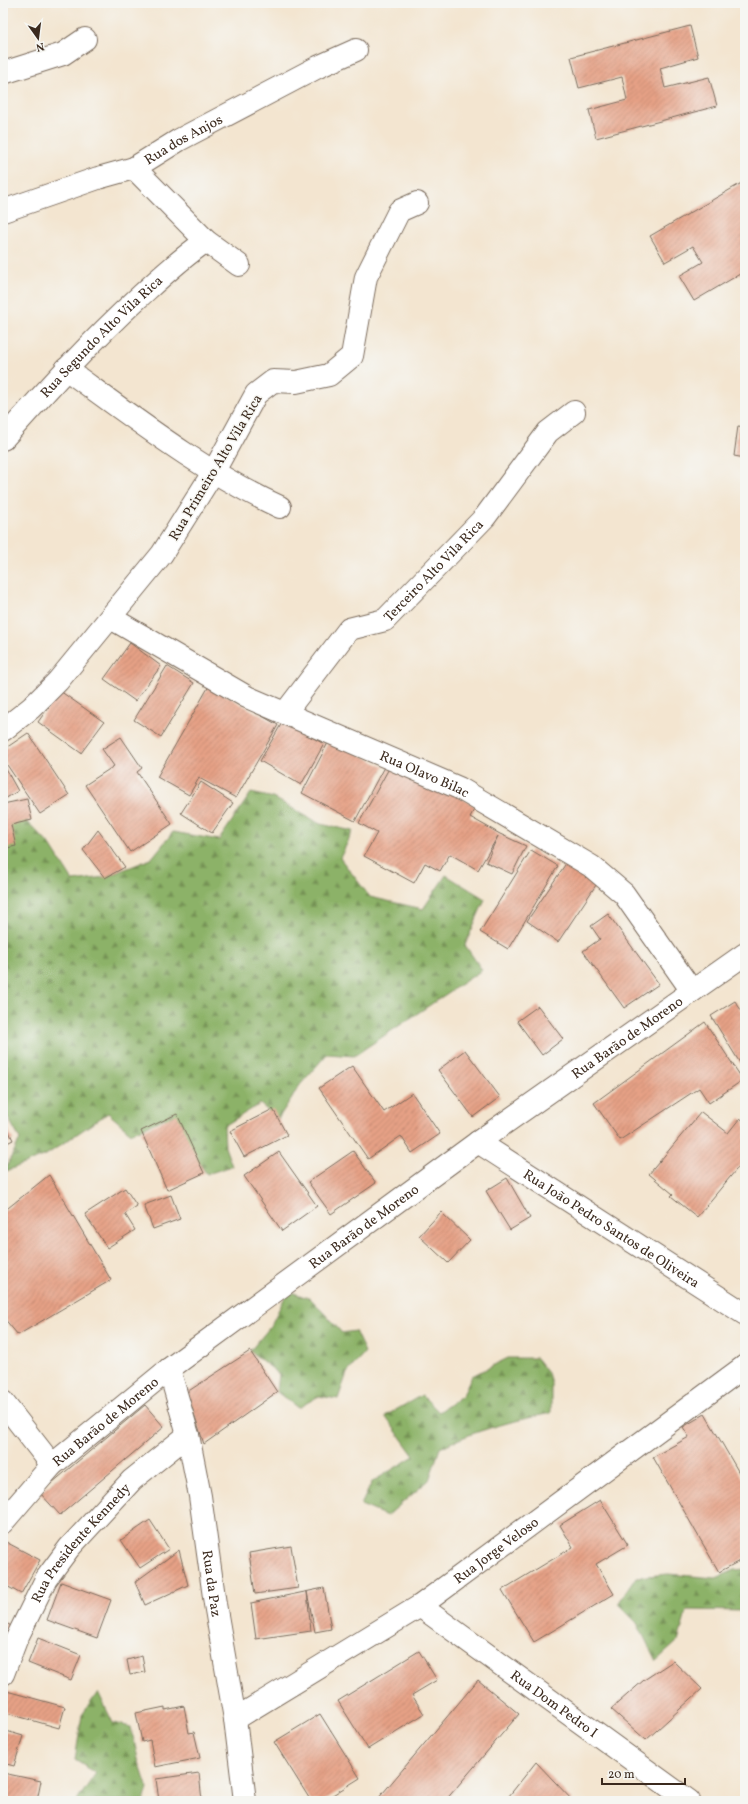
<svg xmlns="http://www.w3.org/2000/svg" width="748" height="1804" font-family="Vollkorn,serif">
<defs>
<pattern id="forest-firs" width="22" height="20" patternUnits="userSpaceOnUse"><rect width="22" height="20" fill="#8cb268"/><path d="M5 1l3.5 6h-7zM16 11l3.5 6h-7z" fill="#749155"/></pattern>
<pattern id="building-hatch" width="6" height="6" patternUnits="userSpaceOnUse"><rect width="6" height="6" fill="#e6a186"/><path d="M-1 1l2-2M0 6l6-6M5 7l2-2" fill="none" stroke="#bc836d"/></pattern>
</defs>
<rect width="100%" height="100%" fill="#f6f6f2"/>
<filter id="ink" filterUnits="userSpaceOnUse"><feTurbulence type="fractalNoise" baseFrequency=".025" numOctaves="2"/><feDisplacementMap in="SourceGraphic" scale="8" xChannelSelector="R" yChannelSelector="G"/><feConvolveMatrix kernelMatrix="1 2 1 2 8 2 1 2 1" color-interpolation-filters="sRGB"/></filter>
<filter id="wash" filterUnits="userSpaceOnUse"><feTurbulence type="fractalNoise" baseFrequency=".012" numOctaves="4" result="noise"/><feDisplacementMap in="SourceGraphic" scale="16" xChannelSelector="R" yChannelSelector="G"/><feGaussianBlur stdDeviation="0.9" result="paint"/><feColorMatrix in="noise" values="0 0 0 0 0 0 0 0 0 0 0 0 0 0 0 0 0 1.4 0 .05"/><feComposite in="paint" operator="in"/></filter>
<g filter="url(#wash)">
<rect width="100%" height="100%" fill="#f3e5d0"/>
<!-- forest -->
<path fill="url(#forest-firs)" stroke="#646e43" d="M 251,793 L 274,798 L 320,824 L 353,831 L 340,858 L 370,897 L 423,909 L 446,875 L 485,899 L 465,945 L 482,970 L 354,1056 L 327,1054 L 300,1085 L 278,1119 L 260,1104 L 224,1126 L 225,1147 L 232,1166 L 207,1174 L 165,1118 L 131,1133 L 108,1113 L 46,1155 L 4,1172 L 20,1139 L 3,1109 L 3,816 L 14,808 L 50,845 L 73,881 L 105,877 L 151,859 L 173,832 L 219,840 Z
M 288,1291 L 311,1299 L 342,1333 L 355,1331 L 365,1352 L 347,1373 L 338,1399 L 319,1396 L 298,1408 L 277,1392 L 279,1374 L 250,1351 L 270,1327 Z
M 508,1358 L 536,1358 L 548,1373 L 551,1383 L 551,1413 C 513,1421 474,1430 440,1448 L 429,1480 L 387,1516 L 361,1505 L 372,1482 L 414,1456 L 385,1416 L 422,1395 L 439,1412 L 463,1395 L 472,1376 Z
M 745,1569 L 745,1611 L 687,1610 L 678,1641 L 656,1661 L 637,1623 L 618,1604 L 636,1577 L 668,1574 L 716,1578 L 735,1570 Z
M 98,1692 L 113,1723 L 131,1727 L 138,1759 L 148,1789 L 144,1801 L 77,1801 L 96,1773 L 75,1760 L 82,1715 Z"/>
<g id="blocks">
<!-- building -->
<path fill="url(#building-hatch)" d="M 690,26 L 698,57 L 660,68 L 665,88 L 709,77 L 717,106 L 596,138 L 589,110 L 627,100 L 622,77 L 579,88 L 571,57 Z
M 745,181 L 745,216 L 743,217 L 745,221 L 745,271 L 694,301 L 679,276 L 703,262 L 693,246 L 665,262 L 650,236 Z
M 738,426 L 745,427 L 745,458 L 734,456 Z
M 130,643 L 161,666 L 135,701 L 104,679 Z
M 167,666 L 194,683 L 161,737 L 134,720 Z
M 209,686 L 278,725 L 236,798 L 199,778 L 189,795 L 157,777 Z
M 60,691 L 104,722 L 81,753 L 38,722 Z
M 283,721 L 324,744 L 301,785 L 260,761 Z
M 28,733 L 69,795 L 40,814 L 3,759 L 3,750 Z
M 121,737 L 142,768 L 137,772 L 172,824 L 130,852 L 85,785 L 114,766 L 102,749 Z
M 330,739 L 384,767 L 355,821 L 302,793 Z
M 393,761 L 476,806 L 470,817 L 500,834 L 526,846 L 512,874 L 486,862 L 498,836 L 478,870 L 450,854 L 440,871 L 425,863 L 414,883 L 364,856 L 377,833 L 359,823 Z
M 3,764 L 18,791 L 3,800 Z
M 201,782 L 233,803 L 212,833 L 181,813 Z
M 27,799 L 32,820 L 11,825 L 16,846 L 3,849 L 3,804 Z
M 98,830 L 125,867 L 105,878 L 83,850 Z
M 531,850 L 558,866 L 508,949 L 480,932 Z
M 567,862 L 598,882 L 558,942 L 527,921 Z
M 608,914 L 659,984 L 624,1008 L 583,951 L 600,939 L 591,926 Z
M 735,1001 L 745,1016 L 745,1071 L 711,1016 Z
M 538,1006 L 563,1039 L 542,1055 L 517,1021 Z
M 705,1022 L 743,1080 L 745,1079 L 745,1084 L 743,1080 L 709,1103 L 699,1088 L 620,1140 L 594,1103 Z
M 465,1050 L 500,1097 L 473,1117 L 438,1070 Z
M 352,1066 L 384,1112 L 412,1093 L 440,1134 L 412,1153 L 401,1136 L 368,1159 L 319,1088 Z
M 273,1109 L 287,1135 L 244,1157 L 230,1131 Z
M 701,1112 L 728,1133 L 740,1118 L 745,1122 L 745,1159 L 697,1217 L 671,1196 L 673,1194 L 649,1174 Z
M 177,1114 L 204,1173 L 167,1190 L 141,1131 Z
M 3,1119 L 13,1140 L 3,1145 Z
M 353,1151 L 376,1183 L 331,1214 L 308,1182 Z
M 279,1152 L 317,1206 L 282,1231 L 244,1176 Z
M 49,1175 L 111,1280 L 18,1335 L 3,1317 L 3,1212 Z
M 507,1178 L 530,1218 L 510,1230 L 486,1191 Z
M 125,1188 L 137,1206 L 125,1214 L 135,1230 L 107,1248 L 85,1214 Z
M 171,1195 L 180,1219 L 153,1229 L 144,1205 Z
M 441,1212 L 470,1240 L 448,1263 L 419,1236 Z
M 250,1351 L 277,1392 L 204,1444 L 187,1392 Z
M 145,1405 L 164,1427 L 60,1515 L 40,1493 Z
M 745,1406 L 745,1414 L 741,1408 Z
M 705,1414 L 745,1483 L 745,1558 L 719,1572 L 653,1457 L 689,1437 L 683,1427 Z
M 600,1500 L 628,1545 L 596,1564 L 614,1594 L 534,1642 L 502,1590 L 573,1547 L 560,1525 Z
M 150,1520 L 169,1549 L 140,1568 L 121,1540 Z
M 4,1541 L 40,1560 L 21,1594 L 3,1584 Z
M 291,1546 L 298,1588 L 255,1594 L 249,1553 Z
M 179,1550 L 188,1585 L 145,1605 L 135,1582 Z
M 61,1582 L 111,1600 L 97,1638 L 47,1620 Z
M 324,1588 L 331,1629 L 315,1632 L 307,1592 L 311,1631 L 256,1639 L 251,1603 Z
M 3,1621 L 11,1626 L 5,1636 L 3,1635 Z
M 38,1638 L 81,1655 L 71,1680 L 28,1663 Z
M 419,1651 L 437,1680 L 412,1695 L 424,1714 L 368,1749 L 338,1701 Z
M 142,1656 L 145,1672 L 130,1675 L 127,1660 Z
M 673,1661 L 702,1689 L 646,1740 L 611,1709 L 644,1680 Z
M 478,1680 L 519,1714 L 445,1801 L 378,1801 L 377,1800 Z
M 3,1690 L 65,1707 L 59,1728 L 3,1712 Z
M 184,1706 L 189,1733 L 194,1732 L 200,1758 L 155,1767 L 150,1740 L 142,1742 L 136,1713 L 165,1707 L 165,1710 Z
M 320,1714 L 360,1778 L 323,1801 L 311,1801 L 274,1742 Z
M 3,1730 L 23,1736 L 14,1766 L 3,1763 Z
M 536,1762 L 573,1801 L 505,1801 Z
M 3,1773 L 41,1781 L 37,1801 L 3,1801 Z
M 199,1773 L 202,1801 L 159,1801 L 156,1779 Z"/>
</g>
</g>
<g filter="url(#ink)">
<use href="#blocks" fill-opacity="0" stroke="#7b6b5c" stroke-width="1"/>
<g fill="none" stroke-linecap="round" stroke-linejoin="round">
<defs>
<g id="minor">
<path d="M 3,73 L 63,54 L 85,39"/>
<path d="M 134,168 L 206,241 L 239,265"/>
<path id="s1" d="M 3,211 L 98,178 L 134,168 L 179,140 L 318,67 L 356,50"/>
<path d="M 66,369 C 134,418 203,472 280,507"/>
<path id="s2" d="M 3,439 C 47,390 90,342 138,298 C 160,278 181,258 206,241"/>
<path id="s3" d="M 111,618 L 247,697 L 459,788 L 591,866 L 624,894 L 692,991"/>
<path id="s4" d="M 285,713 L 349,629 L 385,620 L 485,517 L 548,432 L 574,412"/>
<path d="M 3,730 L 31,708 L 58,681 L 162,554 L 214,471 L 256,394 L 273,381 L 296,382 L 329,375 L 352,356 L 366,277 L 399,211 L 417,203"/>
<path id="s5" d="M 478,1142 L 745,1314"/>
<path id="s6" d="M 169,1369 L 188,1435 L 200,1496 L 215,1604 L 235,1719 L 245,1801"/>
<path id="s7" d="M 420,1606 L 689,1801"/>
<path id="s8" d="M 3,1674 L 16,1640 L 46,1579 L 69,1548 L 132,1480 L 188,1435"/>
<path id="s9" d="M 235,1719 L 420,1606 L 745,1366"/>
</g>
<g id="tertiary">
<path d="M 3,1402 L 52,1465"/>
<path id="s10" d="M 3,1522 L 52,1465 L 169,1369 L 478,1142 L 745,954"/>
</g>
</defs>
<!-- minor casing -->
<use href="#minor" stroke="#7b6b5c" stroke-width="24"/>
<!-- tertiary casing -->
<use href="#tertiary" stroke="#7b6b5c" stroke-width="24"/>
<!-- minor -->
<use href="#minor" stroke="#fff" stroke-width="22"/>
<!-- tertiary -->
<use href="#tertiary" stroke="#fff" stroke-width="22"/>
</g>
</g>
<g text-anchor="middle" stroke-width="3" stroke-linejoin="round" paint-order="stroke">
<!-- street labels -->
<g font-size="14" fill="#3b2a1e" stroke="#f6f6f2">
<text dy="5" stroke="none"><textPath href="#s1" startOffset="195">Rua dos Anjos</textPath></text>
<text dy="5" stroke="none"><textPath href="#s2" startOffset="142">Rua Segundo Alto Vila Rica</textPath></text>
<text transform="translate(215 467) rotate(-59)" y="5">Rua Primeiro Alto Vila Rica</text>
<text dy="5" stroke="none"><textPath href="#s4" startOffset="212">Terceiro Alto Vila Rica</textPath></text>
<text dy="5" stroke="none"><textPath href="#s3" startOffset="351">Rua Olavo Bilac</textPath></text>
<text dy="5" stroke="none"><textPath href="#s10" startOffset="792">Rua Barão de Moreno</textPath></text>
<text dy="5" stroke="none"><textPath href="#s10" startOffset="468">Rua Barão de Moreno</textPath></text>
<text dy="5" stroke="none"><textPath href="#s5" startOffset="159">Rua João Pedro Santos de Oliveira</textPath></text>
<text dy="5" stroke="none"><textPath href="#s10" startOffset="144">Rua Barão de Moreno</textPath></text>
<text dy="5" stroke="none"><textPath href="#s8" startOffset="154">Rua Presidente Kennedy</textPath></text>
<text dy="5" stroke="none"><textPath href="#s9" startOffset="311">Rua Jorge Veloso</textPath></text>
<text dy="5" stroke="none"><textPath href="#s6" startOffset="219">Rua da Paz</textPath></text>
<text dy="5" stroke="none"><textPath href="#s7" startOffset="166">Rua Dom Pedro I</textPath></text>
</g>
</g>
<!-- margin -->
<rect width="748" height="1804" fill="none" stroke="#f6f6f2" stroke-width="16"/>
<!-- north arrow -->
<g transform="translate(38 38) rotate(166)" stroke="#f6f6f2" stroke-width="3" paint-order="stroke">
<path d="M0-3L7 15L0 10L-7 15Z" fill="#3b2a1e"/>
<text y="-6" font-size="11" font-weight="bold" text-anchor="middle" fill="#3b2a1e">N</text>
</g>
<!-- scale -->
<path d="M602 1778v6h83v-6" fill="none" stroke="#3b2a1e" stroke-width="2"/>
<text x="608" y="1778" font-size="12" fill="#3b2a1e" stroke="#f6f6f2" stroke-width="3" paint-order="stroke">20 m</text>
</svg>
